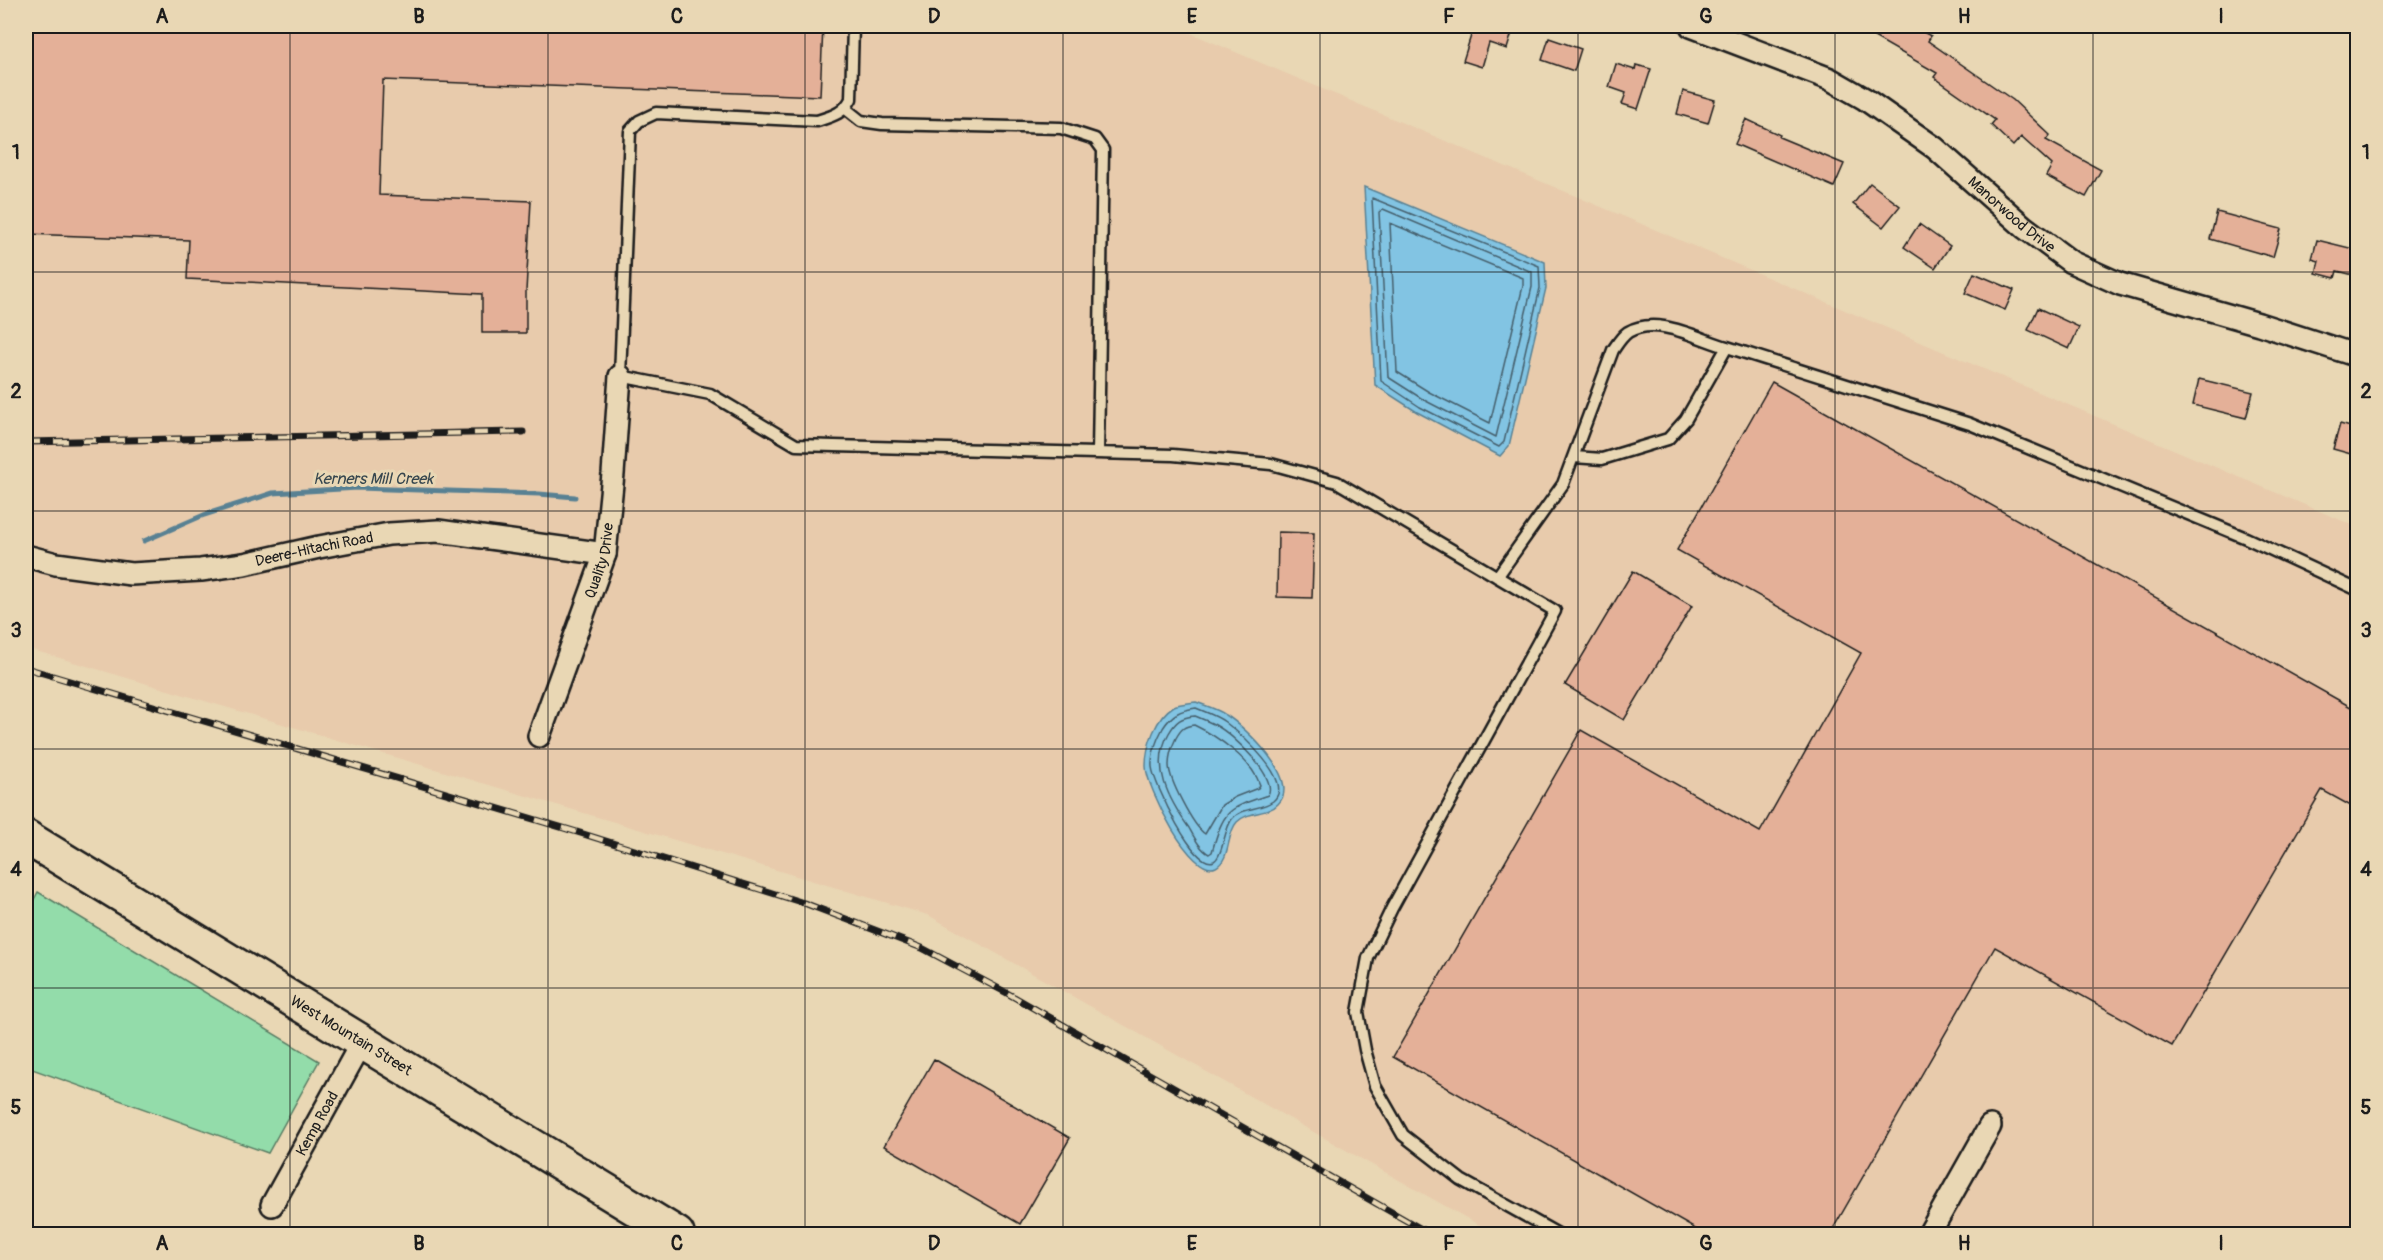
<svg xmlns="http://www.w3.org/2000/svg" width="2383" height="1260" font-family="Pangolin,sans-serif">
<rect width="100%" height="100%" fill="#e9d7b4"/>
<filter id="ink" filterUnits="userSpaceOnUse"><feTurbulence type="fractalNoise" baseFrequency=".0167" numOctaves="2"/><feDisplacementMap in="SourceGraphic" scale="12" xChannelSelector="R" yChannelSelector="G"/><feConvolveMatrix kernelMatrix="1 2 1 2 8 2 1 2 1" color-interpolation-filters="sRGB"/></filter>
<g filter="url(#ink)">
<!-- built -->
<path fill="#e8cbac" d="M 26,26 L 1174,26 L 2357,527 L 2357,1234 L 1495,1234 L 928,915 L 26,648 Z"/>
<!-- green -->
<path fill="#93dcaa" stroke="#587c63" stroke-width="1.5" d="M 38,892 L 319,1061 L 268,1153 L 32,1069 L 26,1060 L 26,914 Z"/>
<!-- water -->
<path fill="#82c4e3" stroke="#598193" stroke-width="1.5" d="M 1364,187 L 1545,262 L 1546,288 L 1509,446 L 1500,456 L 1417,412 L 1375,385 Z
M 1196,702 C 1206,706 1217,709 1226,715 C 1245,727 1302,780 1278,804 C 1268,815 1247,811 1237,822 C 1226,834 1231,859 1216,867 C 1192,879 1146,787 1146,766 C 1146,745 1156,717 1174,706 C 1180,703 1189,703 1196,702 Z"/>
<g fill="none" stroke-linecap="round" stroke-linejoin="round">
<!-- shore -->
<path stroke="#455f6c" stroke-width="1.5" d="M 1372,198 L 1539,266 L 1540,288 L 1504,442 L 1499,447 L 1420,407 L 1381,381 Z
M 1383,209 L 1532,272 L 1532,287 L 1496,437 L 1424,400 L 1388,377 L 1379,212 Z
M 1390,223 L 1523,278 L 1523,286 L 1490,423 L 1429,392 L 1397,372 Z
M 1196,708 C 1205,712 1217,716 1225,722 C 1238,732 1297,782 1273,801 C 1261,810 1242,807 1232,819 C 1224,829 1223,856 1214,861 C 1195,871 1154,784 1152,767 C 1151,754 1157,739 1163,728 C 1172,714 1180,710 1196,708 Z
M 1195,716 C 1202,719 1210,722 1217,726 C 1232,734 1278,777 1268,795 C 1227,809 1224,809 1212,852 L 1209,854 C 1200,849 1194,837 1189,828 C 1169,800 1150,766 1169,733 C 1176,721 1181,717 1195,716 Z
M 1194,725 C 1217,736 1252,760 1260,785 L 1258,788 L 1235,797 L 1222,805 L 1205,834 C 1193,826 1169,780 1169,765 C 1169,756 1172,746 1176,738 C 1181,729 1184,726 1194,725 Z"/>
<!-- stream -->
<path stroke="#598193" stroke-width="5" d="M 144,541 L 204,515 L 273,493 L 358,488 L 539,494 L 575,497"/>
</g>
<!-- building -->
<path fill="#e4b098" stroke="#1c1c1c" stroke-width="1.5" d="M 26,26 L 823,26 L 820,96 L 383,80 L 379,195 L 531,201 L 526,291 L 526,333 L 482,333 L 482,294 L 187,279 L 189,240 L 26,234 Z
M 1474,26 L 1514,26 L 1507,49 L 1489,43 L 1482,67 L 1463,61 Z
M 1880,26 L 1911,26 L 1931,36 L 1928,41 L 2013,100 L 2050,135 L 2046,140 L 2101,170 L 2086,197 L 2046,176 L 2052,165 L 2021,137 L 2013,146 L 1991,125 L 1995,120 L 1934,77 L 1937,73 L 1874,37 Z
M 1549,38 L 1581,49 L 1574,71 L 1542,60 Z
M 1616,64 L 1635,70 L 1636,65 L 1651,69 L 1638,109 L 1622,104 L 1626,93 L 1609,87 Z
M 1683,91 L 1715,100 L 1708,123 L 1677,114 Z
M 1746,119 L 1780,135 L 1779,137 L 1844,164 L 1834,187 L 1735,144 Z
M 1870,183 L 1900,206 L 1883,227 L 1853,204 Z
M 2217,212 L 2281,229 L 2273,257 L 2210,239 Z
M 1919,224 L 1950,246 L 1935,268 L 1904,247 Z
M 2317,240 L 2358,250 L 2358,276 L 2337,271 L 2335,278 L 2316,273 L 2319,261 L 2312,259 Z
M 1974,273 L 2014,290 L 2005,310 L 1965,293 Z
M 2038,308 L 2079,327 L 2069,349 L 2028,330 Z
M 2199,379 L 2253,392 L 2246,418 L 2193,405 Z
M 1772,382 L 2358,711 L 2358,810 L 2322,790 L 2172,1046 L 1995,947 L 1830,1234 L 1704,1234 L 1393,1057 L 1581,730 L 1760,832 L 1861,653 L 1677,550 Z
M 2340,424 L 2358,429 L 2358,456 L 2333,449 Z
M 1278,532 L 1314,533 L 1312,598 L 1277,597 Z
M 1633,571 L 1692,606 L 1624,720 L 1565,685 Z
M 934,1059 L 1070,1138 L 1020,1224 L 884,1146 Z"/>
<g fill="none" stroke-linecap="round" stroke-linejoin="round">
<defs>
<path id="service" d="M 853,26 L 851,99 C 844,113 833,116 817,121 L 656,113 L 639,121 L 630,131 L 620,376 L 710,394 L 796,445 L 1173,455 L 1271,464 L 1337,482 L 1555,611 L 1392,908 L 1368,958 L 1358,1012 L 1365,1050 L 1375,1086 L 1403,1135 L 1461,1180 L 1558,1234
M 846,109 L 861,121 L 882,124 L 1061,128 L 1095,139 L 1103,150 L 1098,453
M 1727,347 L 1970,424 L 2246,538 L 2358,590
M 1497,577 L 1563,484 L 1613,350 C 1617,344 1622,336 1628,332 C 1658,315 1698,339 1727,347 L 1686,419 L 1668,439 L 1602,459 L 1574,457"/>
<g id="minor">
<path id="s1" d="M 1691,26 L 1830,79 L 1865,99 L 1935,148 L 2024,227 L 2071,262 L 2120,284 L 2259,324 L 2358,356"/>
<path id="s2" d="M 26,556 L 56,564 L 131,574 L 201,570 L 244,564 L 319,547 L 389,534 L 438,531 L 605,554"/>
<path id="s3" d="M 539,736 L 605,554 L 613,474 L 620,376"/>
<path id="s4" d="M 272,1205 L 362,1042"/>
<path d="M 1929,1234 L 1990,1126"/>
</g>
<g id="primary">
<path id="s5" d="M 26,837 L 677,1234"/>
</g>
</defs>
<!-- service casing -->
<use href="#service" stroke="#1c1c1c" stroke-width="15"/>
<!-- minor casing -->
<use href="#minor" stroke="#1c1c1c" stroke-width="26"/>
<!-- primary casing -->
<use href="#primary" stroke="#1c1c1c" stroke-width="38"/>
<!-- service -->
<use href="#service" stroke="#e9d7b4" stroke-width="10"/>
<!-- minor -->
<use href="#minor" stroke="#e9d7b4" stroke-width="21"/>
<!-- primary -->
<use href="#primary" stroke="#e9d7b4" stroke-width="33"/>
<defs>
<path id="rail" d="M 26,442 L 523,432
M 26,668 L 577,832 L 804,903 L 922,948 L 1007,993 L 1430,1234"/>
</defs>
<!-- rail casing -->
<use href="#rail" stroke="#1c1c1c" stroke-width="7"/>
<!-- rail -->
<use href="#rail" stroke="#e9d7b4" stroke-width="4.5" stroke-dasharray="14" stroke-linecap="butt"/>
</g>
</g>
<!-- grid -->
<path fill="none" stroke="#1c1c1c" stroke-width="1.5" stroke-opacity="0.55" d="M 290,26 L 290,1234M 548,26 L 548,1234M 805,26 L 805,1234M 1063,26 L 1063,1234M 1320,26 L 1320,1234M 1578,26 L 1578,1234M 1835,26 L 1835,1234M 2093,26 L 2093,1234M 26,272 L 2358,272M 26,511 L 2358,511M 26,749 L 2358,749M 26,988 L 2358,988"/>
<g text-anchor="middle" stroke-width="6" stroke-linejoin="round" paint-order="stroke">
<!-- street labels -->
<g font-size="15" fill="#1c1c1c" stroke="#e9d7b4">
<text dy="5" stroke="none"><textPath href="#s1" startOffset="376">Manorwood Drive</textPath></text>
<text dy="5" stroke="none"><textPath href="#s2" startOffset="292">Deere-Hitachi Road</textPath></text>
<text dy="5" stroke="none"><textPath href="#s3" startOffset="186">Quality Drive</textPath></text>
<text dy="5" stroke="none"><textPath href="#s5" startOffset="381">West Mountain Street</textPath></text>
<text dy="5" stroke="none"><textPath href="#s4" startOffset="93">Kemp Road</textPath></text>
</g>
<!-- water labels -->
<g font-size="16" font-style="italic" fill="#36464e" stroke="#e9d7b4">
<text x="373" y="484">Kerners Mill Creek</text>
</g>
</g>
<!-- margin -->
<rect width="2383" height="1260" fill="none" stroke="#e9d7b4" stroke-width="66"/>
<rect x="33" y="33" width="2317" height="1194" fill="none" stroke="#1c1c1c" stroke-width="2"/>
<g font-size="20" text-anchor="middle" font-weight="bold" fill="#1c1c1c">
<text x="162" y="23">A</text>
<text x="419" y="23">B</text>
<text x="677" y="23">C</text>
<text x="934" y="23">D</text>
<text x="1192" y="23">E</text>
<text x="1449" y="23">F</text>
<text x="1706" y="23">G</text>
<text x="1964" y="23">H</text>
<text x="2221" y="23">I</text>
<text x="16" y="159">1</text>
<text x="2366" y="159">1</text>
<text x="16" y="398">2</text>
<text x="2366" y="398">2</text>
<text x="16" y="637">3</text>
<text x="2366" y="637">3</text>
<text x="16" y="876">4</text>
<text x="2366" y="876">4</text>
<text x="16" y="1114">5</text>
<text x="2366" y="1114">5</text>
<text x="162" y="1250">A</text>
<text x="419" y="1250">B</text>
<text x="677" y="1250">C</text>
<text x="934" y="1250">D</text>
<text x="1192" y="1250">E</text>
<text x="1449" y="1250">F</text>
<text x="1706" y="1250">G</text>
<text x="1964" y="1250">H</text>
<text x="2221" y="1250">I</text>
</g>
</svg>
